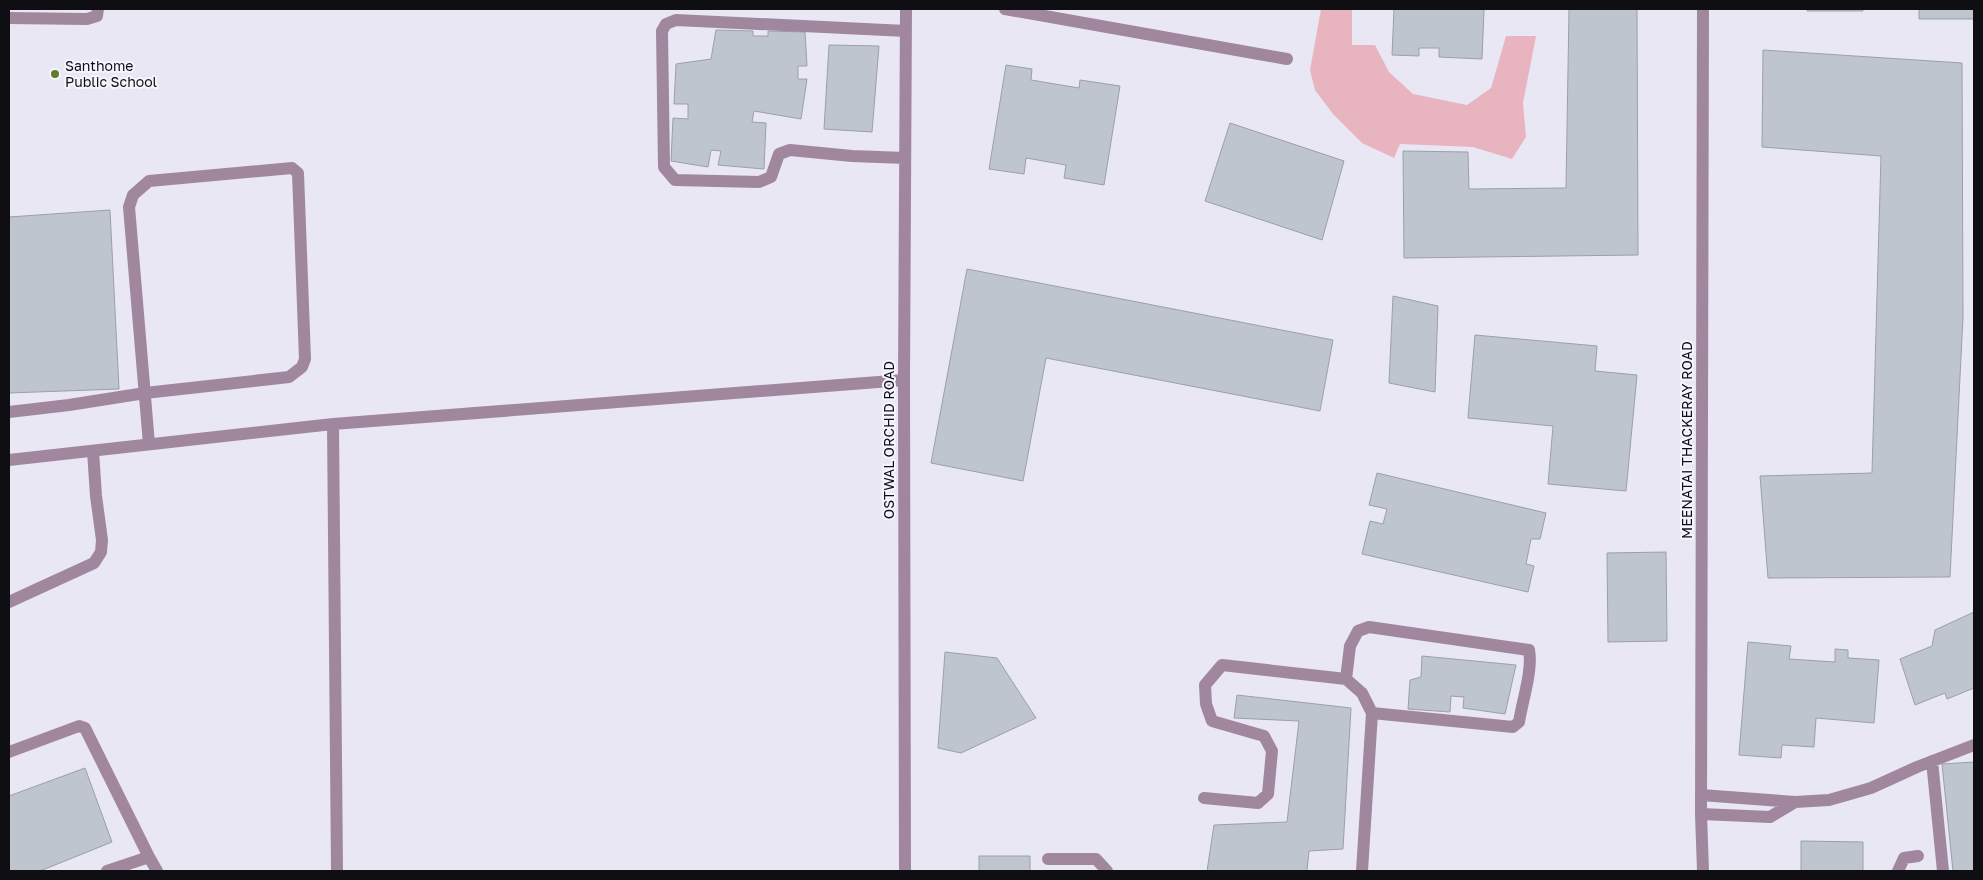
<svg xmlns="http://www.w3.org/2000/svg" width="1983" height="880" font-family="'Golos Text',sans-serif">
<rect width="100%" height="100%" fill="#e9e7f3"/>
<!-- green -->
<path fill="#e8b4c0" d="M 1321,9 L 1352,9 L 1352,45 L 1375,45 L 1389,72 L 1413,94 L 1467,105 L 1491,88 L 1506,36 L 1536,36 L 1523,103 L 1526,137 L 1512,159 L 1473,147 L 1400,144 L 1394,158 L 1362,143 L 1333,114 L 1315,90 L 1310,70 Z"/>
<!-- building -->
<path fill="#bec5cf" stroke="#9aa0aa" d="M 1394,9 L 1484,9 L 1482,59 L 1439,57 L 1439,48 L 1419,48 L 1419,56 L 1392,55 Z
M 1569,9 L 1637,9 L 1638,255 L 1404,258 L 1403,151 L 1468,152 L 1469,189 L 1566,188 Z
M 1807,9 L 1863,9 L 1863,11 L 1807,11 Z
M 1919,9 L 1974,9 L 1974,19 L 1919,19 Z
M 716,30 L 753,31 L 753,36 L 768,36 L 768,31 L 805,32 L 807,66 L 798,66 L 798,79 L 807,79 L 801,119 L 754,111 L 752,122 L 766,123 L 764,169 L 718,165 L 721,151 L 711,150 L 708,167 L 671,161 L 673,118 L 688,119 L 688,104 L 674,104 L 676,64 L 711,59 Z
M 829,45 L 879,46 L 872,132 L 824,129 Z
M 1763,50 L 1962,63 L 1963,317 L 1950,577 L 1768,578 L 1760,476 L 1872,473 L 1881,156 L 1762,147 Z
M 1006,65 L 1032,69 L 1031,80 L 1079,88 L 1080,80 L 1120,86 L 1104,185 L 1064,178 L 1066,165 L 1026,158 L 1024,174 L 989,169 Z
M 1230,123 L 1344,161 L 1322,240 L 1205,201 Z
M 110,210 L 119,389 L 9,393 L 9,217 Z
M 967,269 L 1333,340 L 1320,411 L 1046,358 L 1023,481 L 931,463 Z
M 1393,296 L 1438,306 L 1435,392 L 1389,383 Z
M 1475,335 L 1597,346 L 1595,371 L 1637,375 L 1626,491 L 1548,484 L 1553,426 L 1468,418 Z
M 1377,473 L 1546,513 L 1540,539 L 1531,539 L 1526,564 L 1534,566 L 1528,592 L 1362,554 L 1370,521 L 1383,524 L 1387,509 L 1369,505 Z
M 1666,552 L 1667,641 L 1608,642 L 1607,553 Z
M 1974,612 L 1974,688 L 1947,699 L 1945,693 L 1915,705 L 1900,659 L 1932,646 L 1935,630 Z
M 1748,642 L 1791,646 L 1789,659 L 1835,662 L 1835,649 L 1848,650 L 1848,658 L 1879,660 L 1874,723 L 1816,718 L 1814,747 L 1782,745 L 1781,758 L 1739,755 Z
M 945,652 L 997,658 L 1036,718 L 961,753 L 938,748 Z
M 1422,656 L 1516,665 L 1505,714 L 1463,708 L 1464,697 L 1451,696 L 1450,712 L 1408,709 L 1410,680 L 1421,677 Z
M 1237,695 L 1351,708 L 1343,849 L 1309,851 L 1307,871 L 1207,871 L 1214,825 L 1287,822 L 1299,721 L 1234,718 Z
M 1974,762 L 1974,871 L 1953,871 L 1942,764 Z
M 85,768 L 112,842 L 40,871 L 9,871 L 9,796 Z
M 1801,841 L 1863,842 L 1863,871 L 1801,871 Z
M 979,856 L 1030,856 L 1030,871 L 979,871 Z"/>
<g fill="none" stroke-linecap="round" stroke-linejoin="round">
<!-- service -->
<path stroke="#a1879e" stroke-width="12" d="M 1005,9 L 1287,59
M 9,18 L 87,19 L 97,16 L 98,9
M 9,412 L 69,405 L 145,393 L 289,377 L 302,367 L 305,359 L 298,173 L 292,168 L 149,181 L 133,195 L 129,207 L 149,444
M 9,602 L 94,563 L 101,552 L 102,540 L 96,496 L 93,451
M 9,752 L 79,726 L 85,728 L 149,857 L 107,871
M 149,857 L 157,871"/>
<!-- minor -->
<path stroke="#a1879e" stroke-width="12" d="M 905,158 L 852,156 L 790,150 L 779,154 L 771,177 L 759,182 L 675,180 L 664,167 L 662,31 L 666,24 L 676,20 L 906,31
M 333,424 L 337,871
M 9,460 L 333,424 L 904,380
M 1346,679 L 1350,646 L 1358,631 L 1369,627 L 1529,650 C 1533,670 1522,702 1519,722 L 1513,727 L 1372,713
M 1932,761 L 1943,871
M 1701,795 L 1795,802 L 1829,800 L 1871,788 L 1917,767 L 1974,745
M 1204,798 L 1258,803 L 1268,794 L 1272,751 L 1264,736 L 1212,721 L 1206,704 L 1205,685 L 1222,665 L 1346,679 L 1362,693 L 1372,713 L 1362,871
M 1701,814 L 1770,817 L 1795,802
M 1048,859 L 1096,859 L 1107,871
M 905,871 L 904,380 L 906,9
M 1898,871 L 1904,858 L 1918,856"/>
<!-- tertiary -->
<path stroke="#a1879e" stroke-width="12" d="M 1703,871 L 1701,814 L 1703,9"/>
</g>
<!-- markers -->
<circle fill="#627b2d" stroke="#f6f4fe" stroke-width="2" cx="55" cy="74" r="5"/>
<g text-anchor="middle" stroke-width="4" stroke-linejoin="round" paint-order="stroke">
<!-- poi labels -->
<g font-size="14" fill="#0f0e12" stroke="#f6f4fe" text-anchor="start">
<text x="65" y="71">Santhome<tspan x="65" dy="16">Public School</tspan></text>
</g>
<!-- street labels -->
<g font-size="14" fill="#0f0e12" stroke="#f6f4fe">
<text transform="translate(889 440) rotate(-90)" y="5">OSTWAL ORCHID ROAD</text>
<text transform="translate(1687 440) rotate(-90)" y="5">MEENATAI THACKERAY ROAD</text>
</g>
</g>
<!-- border -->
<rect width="1983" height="880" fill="none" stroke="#0f0e12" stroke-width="20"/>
</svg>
